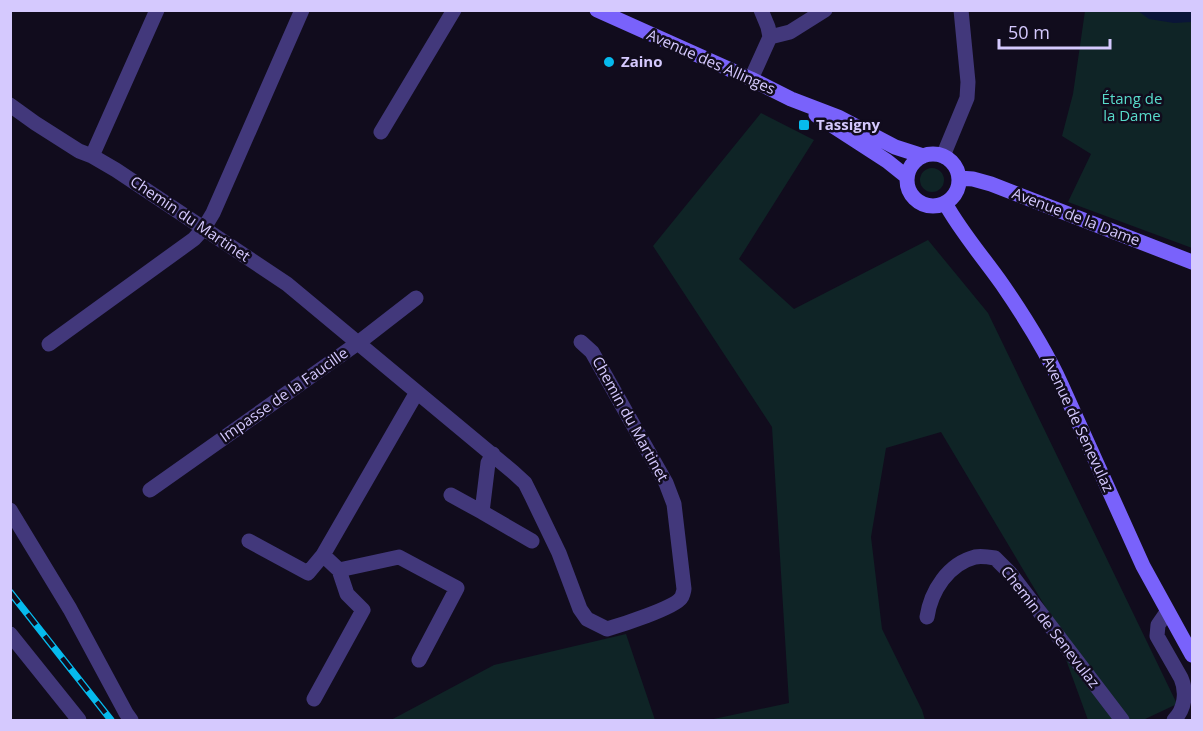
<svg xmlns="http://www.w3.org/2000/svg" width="1203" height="731" font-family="'Open Sans',sans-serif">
<rect width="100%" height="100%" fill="#110c1d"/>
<!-- green -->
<path fill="#0f2426" d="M 1085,11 L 1192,11 L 1192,248 L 1068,202 L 1091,154 L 1062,136 L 1073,94 Z
M 761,113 L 814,140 L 739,259 L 794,309 L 928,240 L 988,313 L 1177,704 L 1143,720 L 1088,720 L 1049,613 L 941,432 L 886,448 L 871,537 L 882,629 L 922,710 L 925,720 L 709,720 L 789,703 L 772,427 L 653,246 Z
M920 180a12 12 0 1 1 24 0a12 12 0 1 1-24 0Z
M 626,634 L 655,720 L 391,720 L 494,665 Z"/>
<!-- water -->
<path fill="#0a1538" d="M 1138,11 L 1192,11 L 1191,22 L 1174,23 L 1149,19 Z"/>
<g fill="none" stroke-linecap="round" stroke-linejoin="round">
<!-- minor -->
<path stroke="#42387b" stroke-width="15" d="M 770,37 L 790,32 L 825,10
M 751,79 L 770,37 L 768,27 L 761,10
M 10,105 L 35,123 L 79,151 L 92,156 L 116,170 L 287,284 L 513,472 L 525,483 L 532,497 L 559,553 L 580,609 L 587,619 L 607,629 C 621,625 674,608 681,598 C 682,598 684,590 684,589 L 674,504 L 666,483 L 592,352 L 581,342
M 381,132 L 454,10
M 92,156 L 157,10
M 943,156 L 967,98 L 968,82 L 961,10
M 49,344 L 194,239 L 204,228 L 213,213 L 302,10
M 493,454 L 488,463 L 482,512 L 532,541
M 150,490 L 358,343 L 416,298
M 451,495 L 482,512
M 10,510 L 70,609 L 126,713 L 131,720
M 249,541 L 308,573 L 323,555
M 339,570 L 399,557 L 457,588 L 419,660
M 1167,612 L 1158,625 L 1157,636 L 1181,678 C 1187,692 1185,709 1174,720
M 927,617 C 931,591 948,564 975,557 C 981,556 989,557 995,558 L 1010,573 L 1122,720
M 10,634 L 79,720
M 314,699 L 363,610 L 347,594 L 339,570 L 323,555 L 417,392"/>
<!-- secondary -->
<path stroke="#7962fb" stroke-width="15" d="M 597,10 L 751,79 L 791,99 L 838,117 L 895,147 L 923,156
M 816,115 L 887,161 L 907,177
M907 180a26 26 0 1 1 52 0a26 26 0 1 1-52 0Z
M 959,178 L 973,179 L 991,184 L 1192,262
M 945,203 C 961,232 983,257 1002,284 C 1024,316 1045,349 1061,384 L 1143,566 L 1192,655"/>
<defs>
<path id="rail" d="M 10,592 L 111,720"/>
</defs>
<!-- rail casing -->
<use href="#rail" stroke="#06baed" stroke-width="7"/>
<!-- rail -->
<use href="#rail" stroke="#110c1d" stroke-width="4.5" stroke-dasharray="14" stroke-linecap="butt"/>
</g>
<!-- markers -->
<g fill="#06baed" stroke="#110c1d" stroke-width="2">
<circle cx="609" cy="62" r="6"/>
<rect x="798" y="119" width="12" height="12" rx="3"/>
</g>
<g text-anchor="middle" stroke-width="5" stroke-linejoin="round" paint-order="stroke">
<!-- poi labels -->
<g font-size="15" font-weight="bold" fill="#d5c9fe" stroke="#110c1d" text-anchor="start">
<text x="621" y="67">Zaino</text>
<text x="816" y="130">Tassigny</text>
</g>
<!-- street labels -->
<g font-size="15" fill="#d5c9fe" stroke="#110c1d">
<text transform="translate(711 62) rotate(24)" y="5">Avenue des Allinges</text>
<text transform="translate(1076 217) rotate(21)" y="5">Avenue de la Dame</text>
<text transform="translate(190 219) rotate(34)" y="5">Chemin du Martinet</text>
<text transform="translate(284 395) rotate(-35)" y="5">Impasse de la Faucille</text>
<text transform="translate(630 419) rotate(61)" y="5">Chemin du Martinet</text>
<text transform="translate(1078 424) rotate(65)" y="5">Avenue de Senevulaz</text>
<text transform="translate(1050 627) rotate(52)" y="5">Chemin de Senevulaz</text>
</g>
<!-- park labels -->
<g font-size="15" fill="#58dbca" stroke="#110c1d">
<text x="1132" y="104">Étang de<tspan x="1132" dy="17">la Dame</tspan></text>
</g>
</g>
<!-- border -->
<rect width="1203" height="731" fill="none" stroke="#d5c9fe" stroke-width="24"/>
<!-- scale -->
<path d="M999 39v9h111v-9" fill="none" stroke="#d5c9fe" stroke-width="3"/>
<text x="1008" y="39" font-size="18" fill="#d5c9fe" stroke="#110c1d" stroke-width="4.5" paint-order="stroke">50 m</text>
</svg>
